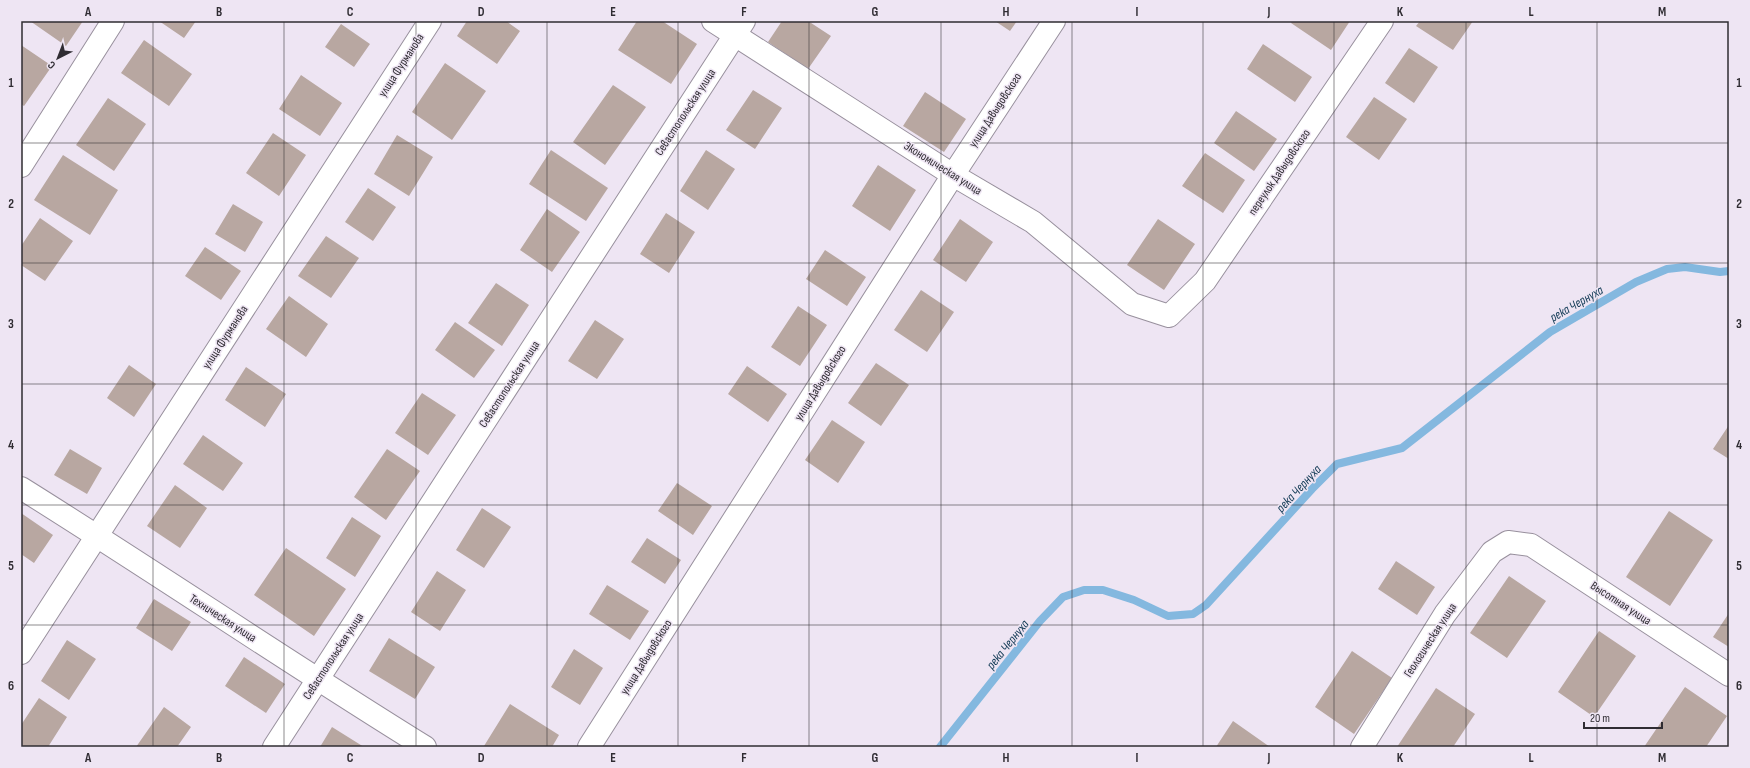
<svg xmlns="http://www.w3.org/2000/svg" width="1750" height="768" font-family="'Sofia Sans Condensed',sans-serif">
<rect width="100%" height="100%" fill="#eee5f3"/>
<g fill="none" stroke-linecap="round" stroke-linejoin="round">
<!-- stream -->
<path stroke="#84b8df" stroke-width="8" d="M 940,747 L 1040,621 L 1063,597 L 1084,590 L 1103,590 L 1134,600 L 1168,616 L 1193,614 L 1206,605 L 1312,489 L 1337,464 L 1402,448 L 1550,332 L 1636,282 L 1667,269 L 1685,267 L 1720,272 L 1729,271"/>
</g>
<!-- building -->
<path fill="#b8a7a1" d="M 30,21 L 83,21 L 66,46 Z
M 159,21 L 196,21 L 184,38 Z
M 467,21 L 506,21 L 520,31 L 497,64 L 457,36 Z
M 637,21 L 662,21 L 697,44 L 671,84 L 618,50 Z
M 782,21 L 808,21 L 831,36 L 808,69 L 768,42 Z
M 995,21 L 1017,21 L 1010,31 Z
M 1292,21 L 1350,21 L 1331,50 L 1291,23 Z
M 1420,21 L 1473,21 L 1453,50 L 1416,26 Z
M 341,24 L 370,44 L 354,67 L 325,47 Z
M 144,40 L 192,74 L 169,106 L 121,73 Z
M 1263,44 L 1312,77 L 1295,102 L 1247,69 Z
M 21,45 L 52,66 L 24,106 L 21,104 Z
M 1409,48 L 1438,67 L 1414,103 L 1385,83 Z
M 445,63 L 486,91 L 452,140 L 412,112 Z
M 301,75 L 342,103 L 320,136 L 279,109 Z
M 613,85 L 646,107 L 605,165 L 573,142 Z
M 753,90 L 782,108 L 755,149 L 726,130 Z
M 925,92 L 966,119 L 944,152 L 903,126 Z
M 1374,97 L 1407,119 L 1379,160 L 1346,137 Z
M 108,98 L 146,124 L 114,171 L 76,145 Z
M 1236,111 L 1277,139 L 1254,171 L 1214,143 Z
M 273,133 L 306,155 L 279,196 L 246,173 Z
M 397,135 L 433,157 L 409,196 L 374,174 Z
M 551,150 L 608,188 L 586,221 L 529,184 Z
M 706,150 L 735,169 L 708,210 L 680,191 Z
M 1205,153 L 1245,180 L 1223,213 L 1182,186 Z
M 63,155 L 118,190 L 90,235 L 34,200 Z
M 878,165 L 916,190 L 890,231 L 852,206 Z
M 368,188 L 396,207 L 373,241 L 345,222 Z
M 233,204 L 263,222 L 245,252 L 215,234 Z
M 547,209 L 580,232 L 552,272 L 520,250 Z
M 666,213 L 695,232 L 669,273 L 640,254 Z
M 40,218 L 73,241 L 45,281 L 21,265 L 21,246 Z
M 960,219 L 993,242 L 966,282 L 933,260 Z
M 1158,219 L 1195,244 L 1164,290 L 1127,265 Z
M 326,236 L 359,258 L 331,298 L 298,276 Z
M 205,247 L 241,271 L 221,300 L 185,276 Z
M 825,250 L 866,277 L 847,306 L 806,279 Z
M 496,283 L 529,305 L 502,346 L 468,323 Z
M 921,290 L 954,312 L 927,352 L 894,330 Z
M 289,296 L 328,324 L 306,357 L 266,329 Z
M 798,306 L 827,325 L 800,366 L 771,347 Z
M 595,320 L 624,339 L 597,379 L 568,361 Z
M 455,322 L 495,350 L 474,378 L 435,350 Z
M 876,363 L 909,385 L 881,426 L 848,403 Z
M 129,365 L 156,384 L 134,417 L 107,398 Z
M 747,366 L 787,394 L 768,422 L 728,394 Z
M 246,367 L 286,394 L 265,427 L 225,400 Z
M 422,393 L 456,415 L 428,455 L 395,433 Z
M 832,420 L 865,442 L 838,483 L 805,460 Z
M 1729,425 L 1729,459 L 1713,449 Z
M 203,435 L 243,463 L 223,491 L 183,464 Z
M 70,449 L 102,468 L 87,494 L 54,475 Z
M 387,449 L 420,471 L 386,520 L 354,497 Z
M 677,483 L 712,506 L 693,535 L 658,511 Z
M 175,485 L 207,508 L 180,548 L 147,526 Z
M 482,508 L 511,527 L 484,568 L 456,550 Z
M 1669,511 L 1713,540 L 1670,606 L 1626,577 Z
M 21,513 L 53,535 L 34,563 L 21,554 Z
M 352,517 L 381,536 L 355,577 L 326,558 Z
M 647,538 L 681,560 L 665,584 L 631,562 Z
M 286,548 L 346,589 L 314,636 L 254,595 Z
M 1396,561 L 1435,587 L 1417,615 L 1378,589 Z
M 437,571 L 466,590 L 440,631 L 411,612 Z
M 1509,576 L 1546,601 L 1507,658 L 1470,633 Z
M 607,585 L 649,611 L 630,640 L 589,614 Z
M 154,599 L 191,622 L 172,651 L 136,628 Z
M 1729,613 L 1729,647 L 1713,637 Z
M 1599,631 L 1636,656 L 1594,717 L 1558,692 Z
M 389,638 L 435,667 L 415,699 L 369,671 Z
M 67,640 L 96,659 L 69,700 L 41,681 Z
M 574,649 L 603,668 L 580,705 L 551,687 Z
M 1352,651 L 1392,678 L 1354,734 L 1315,707 Z
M 244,657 L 285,684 L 266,713 L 225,686 Z
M 1685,687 L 1727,716 L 1706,747 L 1644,747 Z
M 1436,688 L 1475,714 L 1453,747 L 1397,747 Z
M 39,698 L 67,717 L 48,747 L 25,747 L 21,744 L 21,725 Z
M 510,704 L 559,735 L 552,747 L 486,747 L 484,746 Z
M 164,707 L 191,727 L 177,747 L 136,747 Z
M 1233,721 L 1270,747 L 1216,747 Z
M 332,727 L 364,747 L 320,747 Z"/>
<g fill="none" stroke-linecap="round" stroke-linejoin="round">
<defs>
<path id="minor" d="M 713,21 L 953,175 L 1033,222 L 1132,304 L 1169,316 L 1205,281 L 1382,21
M 21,166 L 113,21
M 21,653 L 430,21
M 274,747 L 744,21
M 589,747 L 953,175 L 1054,21
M 1362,747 L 1445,614 L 1492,552 L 1508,542 L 1531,545 L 1729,675"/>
<path id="tertiary" d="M 21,488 C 157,573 289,663 425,747"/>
</defs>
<!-- minor casing -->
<use href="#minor" stroke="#98909d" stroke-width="24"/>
<!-- tertiary casing -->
<use href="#tertiary" stroke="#98909d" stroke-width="24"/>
<!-- minor -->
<use href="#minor" stroke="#fff" stroke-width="22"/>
<!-- tertiary -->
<use href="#tertiary" stroke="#fff" stroke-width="22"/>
</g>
<!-- grid -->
<path fill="none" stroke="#2f2c32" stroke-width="1" stroke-opacity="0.55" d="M 153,21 L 153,747M 284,21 L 284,747M 416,21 L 416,747M 547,21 L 547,747M 678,21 L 678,747M 809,21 L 809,747M 941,21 L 941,747M 1072,21 L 1072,747M 1203,21 L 1203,747M 1334,21 L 1334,747M 1466,21 L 1466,747M 1597,21 L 1597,747M 21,143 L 1729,143M 21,263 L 1729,263M 21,384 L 1729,384M 21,505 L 1729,505M 21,625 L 1729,625"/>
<g text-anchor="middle" stroke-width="3" stroke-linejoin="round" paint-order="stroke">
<!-- street labels -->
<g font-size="12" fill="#2f2c32" stroke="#eee5f3">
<text transform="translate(401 65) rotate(-57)" y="4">улица Фурманова</text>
<text transform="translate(995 110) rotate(-57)" y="4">улица Давыдовского</text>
<text transform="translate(685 112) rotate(-57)" y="4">Севастопольская улица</text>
<text transform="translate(943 168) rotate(32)" y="4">Экономическая улица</text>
<text transform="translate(1279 172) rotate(-56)" y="4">переулок Давыдовского</text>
<text transform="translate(225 337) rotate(-57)" y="4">улица Фурманова</text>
<text transform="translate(820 383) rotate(-58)" y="4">улица Давыдовского</text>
<text transform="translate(509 384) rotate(-57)" y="4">Севастопольская улица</text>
<text transform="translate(1621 603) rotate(33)" y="4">Высотная улица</text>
<text transform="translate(223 618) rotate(33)" y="4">Техническая улица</text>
<text transform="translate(1430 640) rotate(-57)" y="4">Геологическая улица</text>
<text transform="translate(333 656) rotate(-57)" y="4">Севастопольская улица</text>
<text transform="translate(646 657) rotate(-58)" y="4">улица Давыдовского</text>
</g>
<!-- water labels -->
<g font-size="13" font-style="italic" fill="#0f3853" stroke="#eee5f3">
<text transform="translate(1576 303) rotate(-30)" y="5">река Чернуха</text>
<text transform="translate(1298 488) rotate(-47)" y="5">река Чернуха</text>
<text transform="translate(1007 644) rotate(-51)" y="5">река Чернуха</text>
</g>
</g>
<!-- border -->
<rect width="1750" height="768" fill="none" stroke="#eee5f3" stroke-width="44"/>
<!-- north arrow -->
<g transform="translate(58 58) rotate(222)" stroke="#eee5f3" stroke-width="3" paint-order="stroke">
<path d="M0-3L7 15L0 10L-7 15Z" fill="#2f2c32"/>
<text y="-6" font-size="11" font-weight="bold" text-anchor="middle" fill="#2f2c32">С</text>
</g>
<!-- scale -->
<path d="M1584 722v6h78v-6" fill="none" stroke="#2f2c32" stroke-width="2"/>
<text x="1590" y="722" font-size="12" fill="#2f2c32" stroke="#eee5f3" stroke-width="3" paint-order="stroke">20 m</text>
<rect x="22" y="22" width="1706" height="724" fill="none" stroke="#2f2c32" stroke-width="1.5"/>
<g font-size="13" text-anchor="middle" font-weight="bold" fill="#2f2c32">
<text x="88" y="16">A</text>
<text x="219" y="16">B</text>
<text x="350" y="16">C</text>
<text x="481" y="16">D</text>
<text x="613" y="16">E</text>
<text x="744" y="16">F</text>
<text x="875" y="16">G</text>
<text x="1006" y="16">H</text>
<text x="1137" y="16">I</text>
<text x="1269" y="16">J</text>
<text x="1400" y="16">K</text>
<text x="1531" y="16">L</text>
<text x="1662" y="16">M</text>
<text x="11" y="87">1</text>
<text x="1739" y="87">1</text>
<text x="11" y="208">2</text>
<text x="1739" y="208">2</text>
<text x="11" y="328">3</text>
<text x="1739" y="328">3</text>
<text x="11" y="449">4</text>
<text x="1739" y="449">4</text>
<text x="11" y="570">5</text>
<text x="1739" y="570">5</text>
<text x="11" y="690">6</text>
<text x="1739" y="690">6</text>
<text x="88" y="762">A</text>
<text x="219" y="762">B</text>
<text x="350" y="762">C</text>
<text x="481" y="762">D</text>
<text x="613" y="762">E</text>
<text x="744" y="762">F</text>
<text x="875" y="762">G</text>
<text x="1006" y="762">H</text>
<text x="1137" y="762">I</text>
<text x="1269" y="762">J</text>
<text x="1400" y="762">K</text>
<text x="1531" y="762">L</text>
<text x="1662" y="762">M</text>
</g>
</svg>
